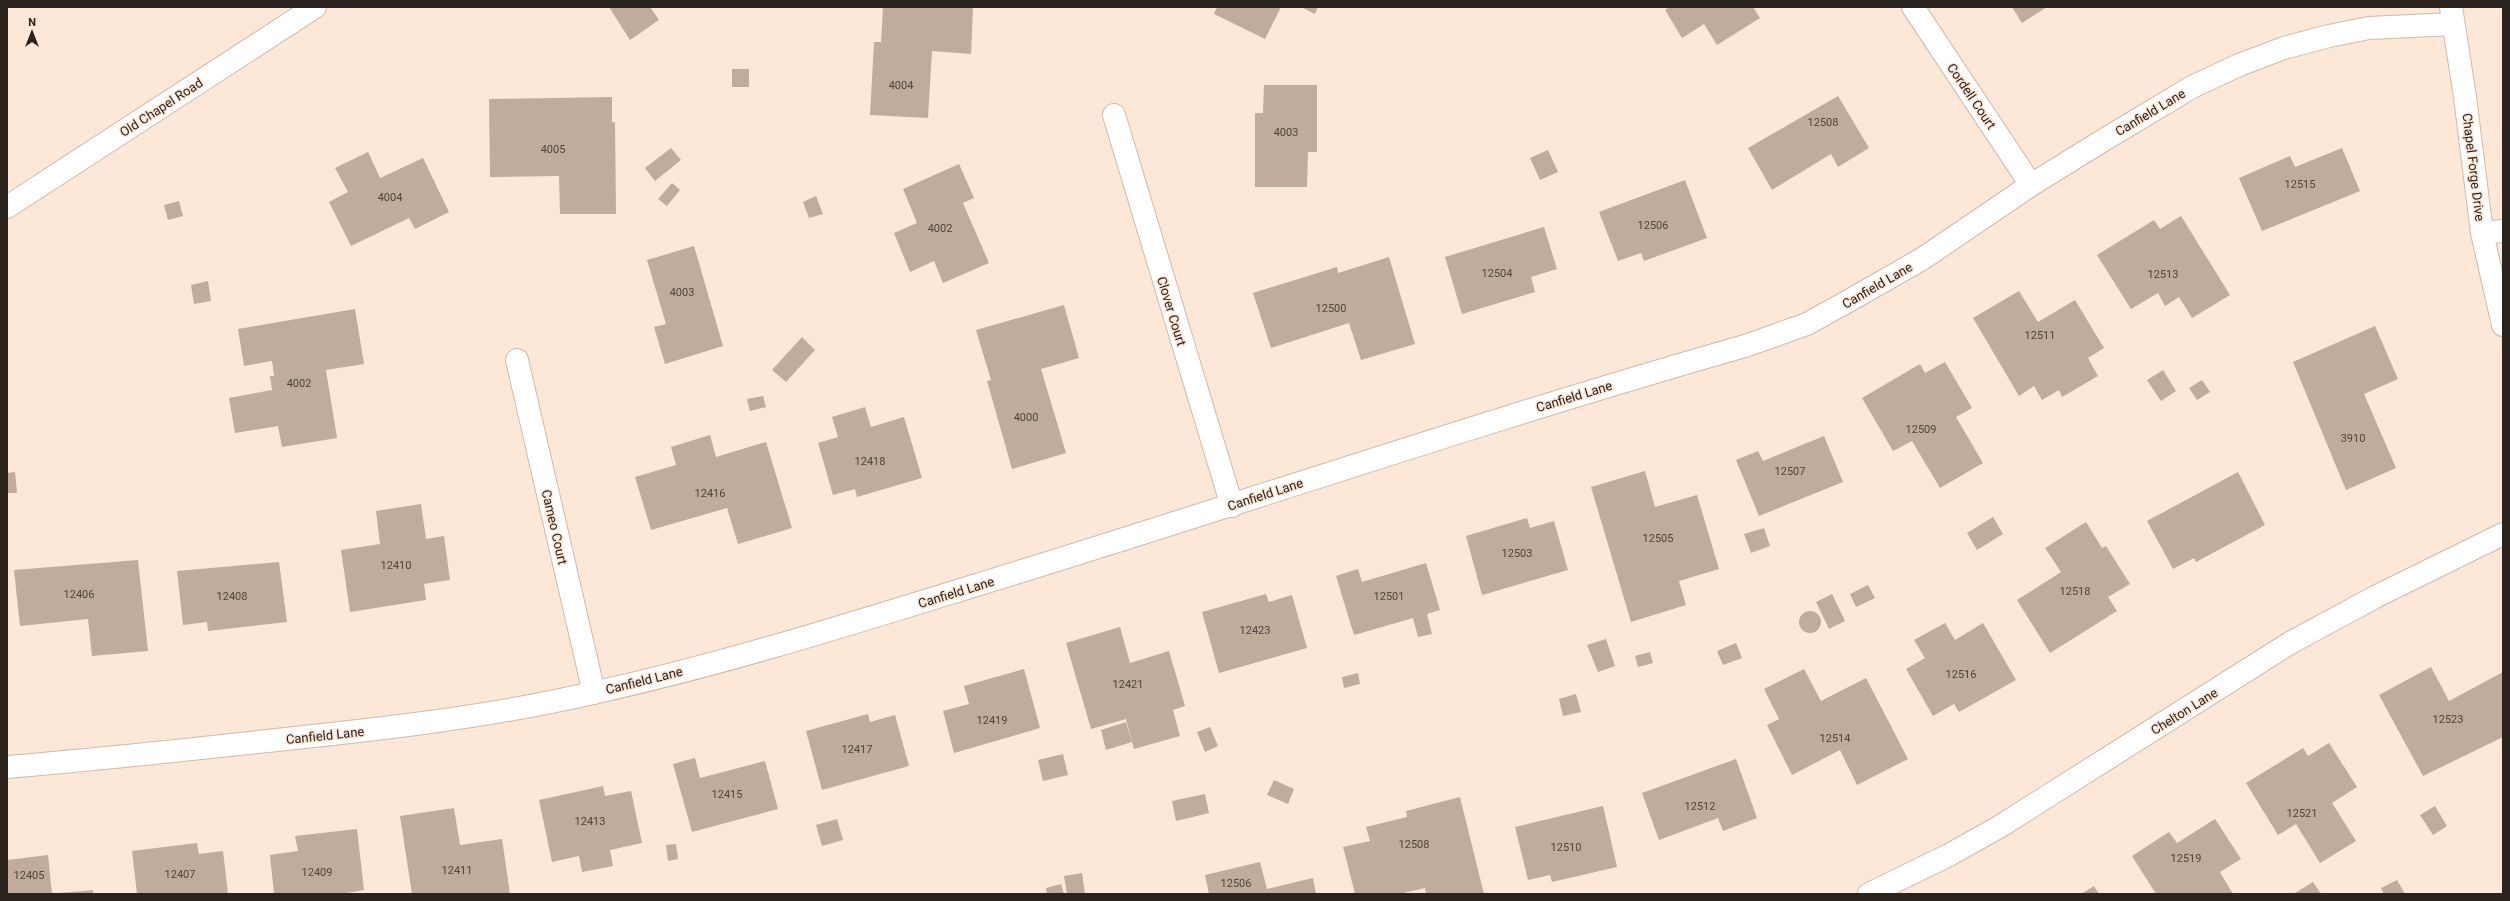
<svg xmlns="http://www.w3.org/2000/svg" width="2510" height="901" font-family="Roboto,sans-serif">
<rect width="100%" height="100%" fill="#fde7d6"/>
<!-- building -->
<path fill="#c0ac9b" d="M 609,7 L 650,7 L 659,20 L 630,40 Z
M 883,7 L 973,7 L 971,54 L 932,51 L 928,118 L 870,115 L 874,42 L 881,42 Z
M 1217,7 L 1281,7 L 1265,39 L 1214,14 Z
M 1301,7 L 1318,7 L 1315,14 Z
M 1670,7 L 1753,7 L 1760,18 L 1717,45 L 1704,24 L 1682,38 L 1665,10 Z
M 2012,7 L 2047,7 L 2022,23 Z
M 732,69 L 749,69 L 749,87 L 732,87 Z
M 1264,85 L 1317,85 L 1317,152 L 1308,152 L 1307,187 L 1255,187 L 1255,113 L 1263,113 Z
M 1838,96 L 1869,148 L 1838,167 L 1831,154 L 1772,190 L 1748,148 Z
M 612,97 L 612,122 L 615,122 L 616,214 L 560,214 L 559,176 L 490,177 L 489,99 Z
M 671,148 L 681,160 L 655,181 L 645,168 Z
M 2342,148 L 2360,191 L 2262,231 L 2239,178 L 2290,156 L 2295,167 Z
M 1548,150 L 1558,172 L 1540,180 L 1530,158 Z
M 368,152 L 380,178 L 423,158 L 449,212 L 415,229 L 409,218 L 351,246 L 329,202 L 348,192 L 335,168 Z
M 959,164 L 974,198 L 963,203 L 989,263 L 943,283 L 934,261 L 910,272 L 894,233 L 917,223 L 903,189 Z
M 1685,180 L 1707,238 L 1644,261 L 1641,253 L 1618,261 L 1599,212 Z
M 672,183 L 680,190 L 667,206 L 658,199 Z
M 816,196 L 823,214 L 809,218 L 803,202 Z
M 179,201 L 183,216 L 168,220 L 164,205 Z
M 2181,216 L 2230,295 L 2192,318 L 2179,297 L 2165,306 L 2158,293 L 2131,309 L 2097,255 L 2154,220 L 2160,229 Z
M 1544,227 L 1557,269 L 1531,277 L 1535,292 L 1462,314 L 1445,257 Z
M 694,246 L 723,346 L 665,364 L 654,327 L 666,324 L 647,260 Z
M 1389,257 L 1415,344 L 1361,360 L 1349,323 L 1271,348 L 1253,293 L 1337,267 L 1338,273 Z
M 208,281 L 211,301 L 194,304 L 191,285 Z
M 2019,291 L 2038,322 L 2075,300 L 2104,348 L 2088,358 L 2098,376 L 2062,397 L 2059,390 L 2042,400 L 2034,386 L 2019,396 L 1973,318 Z
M 1064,305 L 1079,358 L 1041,369 L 1066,453 L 1012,469 L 987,381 L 991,380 L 976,330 Z
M 355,309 L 364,364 L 326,370 L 337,438 L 282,447 L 278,426 L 235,433 L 229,398 L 272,390 L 270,376 L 274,376 L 272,361 L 244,366 L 238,329 Z
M 2375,326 L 2398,379 L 2364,394 L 2396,468 L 2346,490 L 2293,362 Z
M 802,337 L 815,350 L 786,382 L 772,370 Z
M 1945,362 L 1972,408 L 1956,417 L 1983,463 L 1940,488 L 1912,441 L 1893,451 L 1862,398 L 1920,364 L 1925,373 Z
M 2163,370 L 2176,391 L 2161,401 L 2147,380 Z
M 2202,380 L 2210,392 L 2197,400 L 2189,388 Z
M 763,396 L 766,407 L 750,411 L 747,399 Z
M 865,407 L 871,427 L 904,417 L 922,478 L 857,497 L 855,489 L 833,495 L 818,443 L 838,437 L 832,417 Z
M 710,435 L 716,457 L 766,442 L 792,528 L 738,544 L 727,508 L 651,530 L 635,477 L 676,465 L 671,447 Z
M 1824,436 L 1843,482 L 1759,516 L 1736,460 L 1758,451 L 1763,461 Z
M 1645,471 L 1655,507 L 1697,495 L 1719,569 L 1679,581 L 1686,605 L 1631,622 L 1591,487 Z
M 15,472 L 17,493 L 7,493 L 7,473 Z
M 2238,472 L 2265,525 L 2196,562 L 2194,558 L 2173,569 L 2147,521 Z
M 421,504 L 426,539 L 444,536 L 450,580 L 424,584 L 426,600 L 350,612 L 341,550 L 380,544 L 376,511 Z
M 1993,517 L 2003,534 L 1977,550 L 1967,533 Z
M 1527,518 L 1530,528 L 1554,521 L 1568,570 L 1482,595 L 1466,536 Z
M 2086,522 L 2102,548 L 2106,546 L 2130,584 L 2108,597 L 2117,611 L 2050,653 L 2017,600 L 2061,572 L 2045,548 Z
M 1764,528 L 1770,546 L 1751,553 L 1744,534 Z
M 138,560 L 148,651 L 92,656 L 88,619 L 20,626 L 14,570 Z
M 279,562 L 287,622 L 208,631 L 207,622 L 183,625 L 177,571 Z
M 1426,563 L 1440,610 L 1427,614 L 1432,634 L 1418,637 L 1413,618 L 1354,635 L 1336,576 L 1358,569 L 1362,582 Z
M 1868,585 L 1875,598 L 1856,607 L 1850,594 Z
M 1266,594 L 1269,602 L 1292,595 L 1307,648 L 1219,673 L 1202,612 Z
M 1832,594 L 1845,621 L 1829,629 L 1816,602 Z
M1799 622a11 11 0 1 1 22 0a11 11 0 1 1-22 0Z
M 1945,623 L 1955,640 L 1983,623 L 2016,680 L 1959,712 L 1954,704 L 1933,716 L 1906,669 L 1925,658 L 1914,640 Z
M 1120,627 L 1130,663 L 1169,651 L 1185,706 L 1173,710 L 1180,736 L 1134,749 L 1126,719 L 1091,729 L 1066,643 Z
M 1606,639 L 1615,666 L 1598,672 L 1587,645 Z
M 1736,643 L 1742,658 L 1723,665 L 1717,651 Z
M 1650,652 L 1653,663 L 1638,667 L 1635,656 Z
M 2431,667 L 2449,701 L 2503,672 L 2503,737 L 2423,776 L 2379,695 Z
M 1024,669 L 1040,728 L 954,753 L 943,711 L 969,704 L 964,686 Z
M 1804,669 L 1821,701 L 1866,678 L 1908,759 L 1857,785 L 1840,750 L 1792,775 L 1767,725 L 1779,719 L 1764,689 Z
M 1358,673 L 1360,684 L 1344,688 L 1342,677 Z
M 1576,694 L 1581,712 L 1563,716 L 1559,699 Z
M 868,714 L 870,722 L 895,715 L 909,766 L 822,790 L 806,731 Z
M 1126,722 L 1132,742 L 1106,750 L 1101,730 Z
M 1210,727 L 1218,746 L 1205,752 L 1197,732 Z
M 2329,743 L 2357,787 L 2332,803 L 2356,841 L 2320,863 L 2296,824 L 2278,835 L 2246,783 L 2303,748 L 2308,756 Z
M 1063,754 L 1068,775 L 1043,781 L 1038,760 Z
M 695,758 L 700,778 L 765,761 L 778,809 L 692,832 L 673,764 Z
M 1736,759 L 1757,818 L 1723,831 L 1718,818 L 1659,840 L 1642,793 Z
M 1274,780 L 1294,789 L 1288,804 L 1267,795 Z
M 603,786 L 605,796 L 631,791 L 642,843 L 610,850 L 613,866 L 582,872 L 579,856 L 552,862 L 539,800 Z
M 1205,794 L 1209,813 L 1176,821 L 1172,801 Z
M 1460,797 L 1484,894 L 1426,894 L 1425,888 L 1399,894 L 1355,894 L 1343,847 L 1370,841 L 1366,827 L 1407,817 L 1406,811 Z
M 1603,806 L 1617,867 L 1552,882 L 1550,875 L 1528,880 L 1515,827 Z
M 2435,806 L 2447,826 L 2433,835 L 2420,815 Z
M 454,808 L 460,845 L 502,839 L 510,894 L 412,894 L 400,816 Z
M 837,819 L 843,840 L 822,846 L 816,825 Z
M 2215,819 L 2241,859 L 2220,872 L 2233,894 L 2156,894 L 2132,856 L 2169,832 L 2177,843 Z
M 357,829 L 364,890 L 341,894 L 274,894 L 270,855 L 298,851 L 295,836 Z
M 197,843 L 199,854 L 223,851 L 228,894 L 137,894 L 132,851 Z
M 676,844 L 678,859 L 668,861 L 666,845 Z
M 48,855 L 52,894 L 7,894 L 7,860 Z
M 1260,862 L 1267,889 L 1313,878 L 1316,894 L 1209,894 L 1205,875 Z
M 1082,873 L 1085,894 L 1067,894 L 1064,876 Z
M 2397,880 L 2405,894 L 2384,894 L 2381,888 Z
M 2313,882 L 2321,894 L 2296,894 L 2295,893 Z
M 1061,884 L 1064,894 L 1047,894 L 1046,888 Z
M 2094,886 L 2099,894 L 2081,894 Z
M 93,890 L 93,894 L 60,894 L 60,893 Z"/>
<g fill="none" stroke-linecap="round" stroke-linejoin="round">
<defs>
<path id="minor" d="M 1913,7 L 2031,185
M 2451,7 L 2465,97 L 2482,233 L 2503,325
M 1114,115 L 1232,506
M 7,207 L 315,7
M 2482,233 L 2503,231
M 517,360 L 594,693
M 7,767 C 91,760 175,751 258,742 C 372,730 486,718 597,692 C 723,664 847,625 970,587 C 1229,508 1485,420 1745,346 L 1807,324 L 1852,299 L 1922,259 L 2031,185 L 2107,138 L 2192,87 L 2239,65 L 2284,48 L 2329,36 L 2369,28 L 2453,24
M 1869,894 L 1949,855 L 1999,827 L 2290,643 L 2377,596 L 2503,534"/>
</defs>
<!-- minor casing -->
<use href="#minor" stroke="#cfbbaa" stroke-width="24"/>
<!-- minor -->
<use href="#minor" stroke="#fff" stroke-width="22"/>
</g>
<g text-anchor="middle" stroke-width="3" stroke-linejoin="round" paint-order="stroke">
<!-- number labels -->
<g font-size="11" fill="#50443c">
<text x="901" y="89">4004</text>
<text x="1823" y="126">12508</text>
<text x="1286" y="136">4003</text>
<text x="553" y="153">4005</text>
<text x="2300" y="188">12515</text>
<text x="390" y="201">4004</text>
<text x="1653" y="229">12506</text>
<text x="940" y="232">4002</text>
<text x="1497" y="277">12504</text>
<text x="2163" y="278">12513</text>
<text x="682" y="296">4003</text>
<text x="1331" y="312">12500</text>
<text x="2040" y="339">12511</text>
<text x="299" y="387">4002</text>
<text x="1026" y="421">4000</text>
<text x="1921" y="433">12509</text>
<text x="2353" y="442">3910</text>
<text x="870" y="465">12418</text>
<text x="1790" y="475">12507</text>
<text x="710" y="497">12416</text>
<text x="1658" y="542">12505</text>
<text x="1517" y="557">12503</text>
<text x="396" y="569">12410</text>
<text x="2075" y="595">12518</text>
<text x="79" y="598">12406</text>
<text x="232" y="600">12408</text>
<text x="1389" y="600">12501</text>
<text x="1255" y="634">12423</text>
<text x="1961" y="678">12516</text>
<text x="1128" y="688">12421</text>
<text x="2448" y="723">12523</text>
<text x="992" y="724">12419</text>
<text x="1835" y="742">12514</text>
<text x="857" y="753">12417</text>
<text x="727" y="798">12415</text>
<text x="1700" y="810">12512</text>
<text x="2302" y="817">12521</text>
<text x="590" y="825">12413</text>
<text x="1414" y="848">12508</text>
<text x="1566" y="851">12510</text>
<text x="2186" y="862">12519</text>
<text x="457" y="874">12411</text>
<text x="317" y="876">12409</text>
<text x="180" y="878">12407</text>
<text x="29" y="879">12405</text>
<text x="1236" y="887">12506</text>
</g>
<!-- street labels -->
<g font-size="13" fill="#2a221c" stroke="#fde7d6">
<text transform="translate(1972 96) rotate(56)" y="5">Cordell Court</text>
<text transform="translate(161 107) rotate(-33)" y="5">Old Chapel Road</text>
<text transform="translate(2150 112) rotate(-31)" y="5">Canfield Lane</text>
<text transform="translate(2474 167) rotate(83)" y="5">Chapel Forge Drive</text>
<text transform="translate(1877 285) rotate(-30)" y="5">Canfield Lane</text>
<text transform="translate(1172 311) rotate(73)" y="5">Clover Court</text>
<text transform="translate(1574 396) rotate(-17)" y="5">Canfield Lane</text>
<text transform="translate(1265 494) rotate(-18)" y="5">Canfield Lane</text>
<text transform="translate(555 527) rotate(77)" y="5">Cameo Court</text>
<text transform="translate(956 592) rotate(-17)" y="5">Canfield Lane</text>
<text transform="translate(644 680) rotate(-14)" y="5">Canfield Lane</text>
<text transform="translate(2184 711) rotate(-32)" y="5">Chelton Lane</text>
<text transform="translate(325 735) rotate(-6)" y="5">Canfield Lane</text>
</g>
</g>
<!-- border -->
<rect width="2510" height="901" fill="none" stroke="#2a221c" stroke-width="16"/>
<!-- north arrow -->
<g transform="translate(32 32)" stroke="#fde7d6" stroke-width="3" paint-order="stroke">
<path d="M0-3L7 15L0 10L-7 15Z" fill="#2a221c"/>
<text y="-6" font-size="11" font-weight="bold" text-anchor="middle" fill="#2a221c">N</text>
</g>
</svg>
